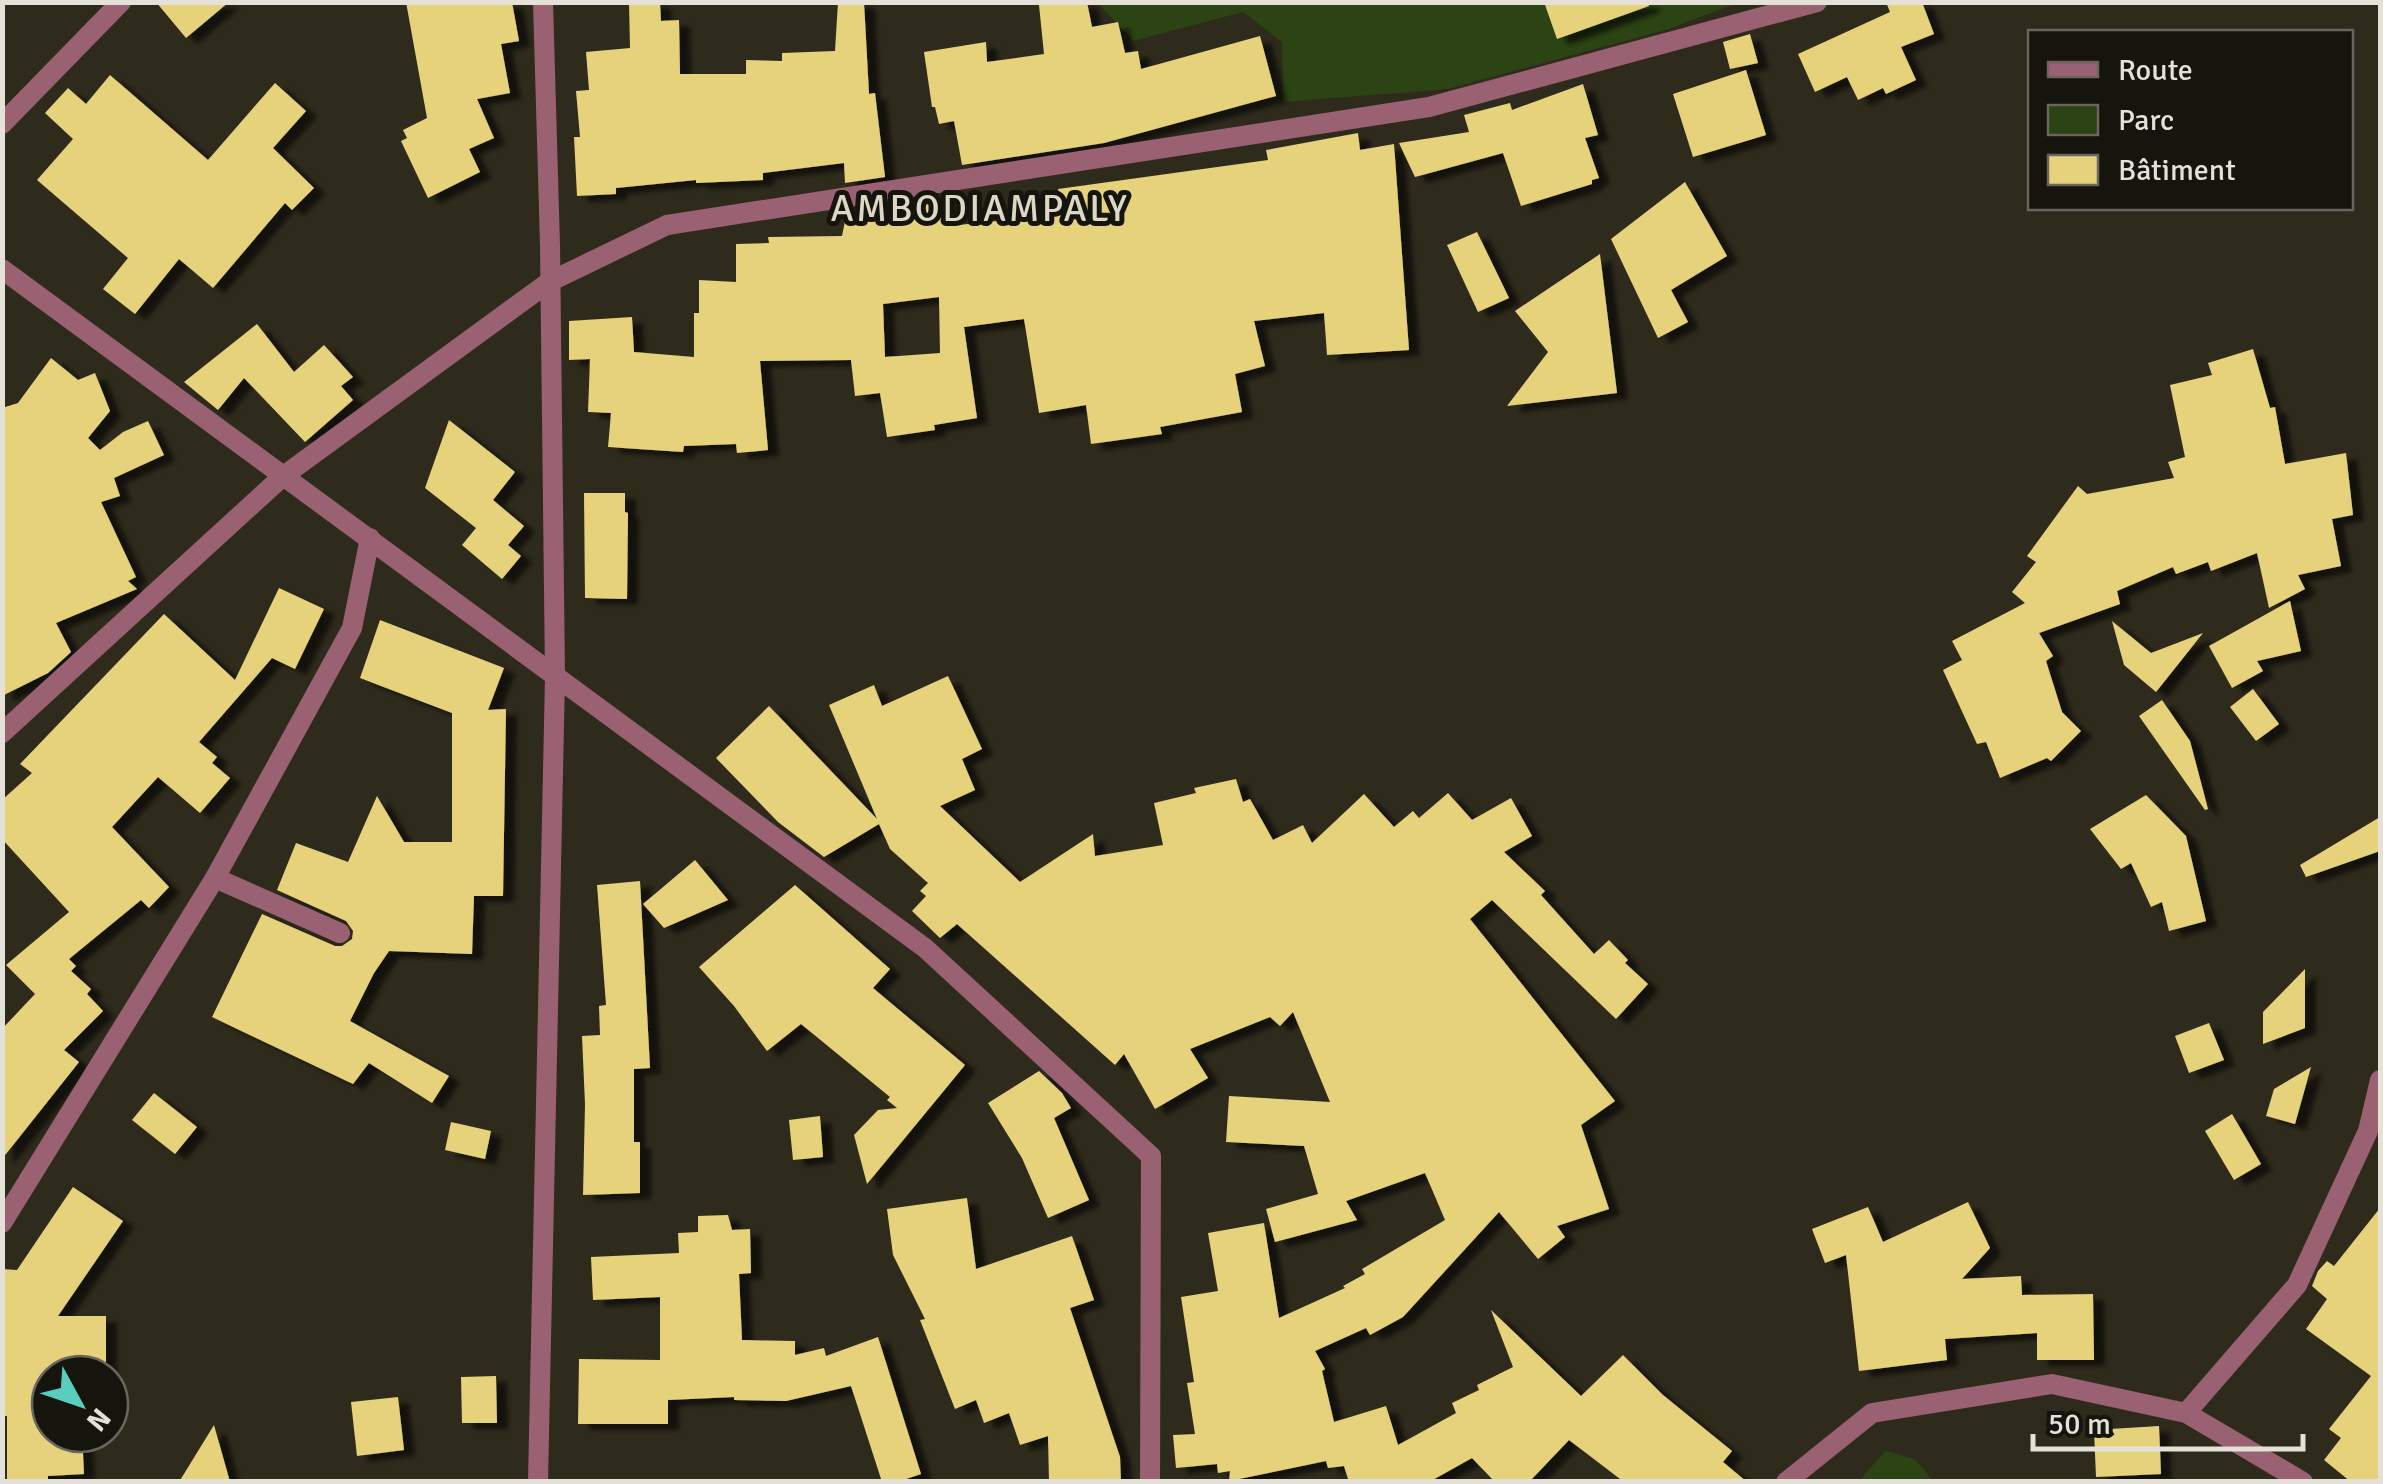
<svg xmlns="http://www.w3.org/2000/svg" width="2383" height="1484" font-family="Signika,sans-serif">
<defs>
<filter id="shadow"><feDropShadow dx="11" dy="6" stdDeviation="2.5" flood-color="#0009"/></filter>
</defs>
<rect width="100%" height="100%" fill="#2f2b1c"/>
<!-- green -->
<path fill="#2c4314" d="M 1098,3 L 1737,3 L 1669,29 L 1448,89 L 1283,102 L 1282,42 L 1243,12 L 1133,41 Z
M 1885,1451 L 1915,1459 L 1933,1481 L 1859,1481 Z"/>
<!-- building -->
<path fill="#e7d27c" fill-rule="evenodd" filter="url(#shadow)" d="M 156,2 L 229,2 L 186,38 Z
M 406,2 L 512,2 L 519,41 L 501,44 L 510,93 L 477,99 L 494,138 L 469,149 L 480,172 L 428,198 L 401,141 L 407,138 L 403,130 L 427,118 Z
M 629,2 L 660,2 L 661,21 L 679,20 L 680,74 L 746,74 L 746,60 L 782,61 L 782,53 L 835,51 L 838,2 L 864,2 L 869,94 L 875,93 L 885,177 L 845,183 L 844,163 L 763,173 L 763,180 L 696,183 L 696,180 L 616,188 L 616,194 L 577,196 L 574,137 L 580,137 L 576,91 L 589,90 L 586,52 L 630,48 Z
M 1061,2 L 1087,2 L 1092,27 L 1118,22 L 1125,53 L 1138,51 L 1141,69 L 1260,36 L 1276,96 L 1104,143 L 962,165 L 954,121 L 939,124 L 935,107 L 932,107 L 924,52 L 986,42 L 987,62 L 1044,54 L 1039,5 Z
M 1544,2 L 1648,2 L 1649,6 L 1557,39 Z
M 1886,2 L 1922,2 L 1934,34 L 1901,47 L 1916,80 L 1886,94 L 1883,88 L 1858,100 L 1847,77 L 1815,92 L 1798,54 L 1890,12 Z
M 1750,34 L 1758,63 L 1730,69 L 1723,42 Z
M 1746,70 L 1766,135 L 1693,157 L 1673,94 Z
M 110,75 L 208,160 L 275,83 L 306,111 L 273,148 L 314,188 L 292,210 L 285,203 L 213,288 L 179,259 L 135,314 L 103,289 L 128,258 L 37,180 L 73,139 L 45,113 L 68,88 L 86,104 Z
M 1583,84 L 1598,135 L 1585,138 L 1599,178 L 1592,180 L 1592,184 L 1521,206 L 1503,153 L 1415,177 L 1399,143 L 1469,132 L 1464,115 L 1510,103 L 1512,110 Z
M 1358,133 L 1360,150 L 1394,144 L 1409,350 L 1327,355 L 1324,313 L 1254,321 L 1265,366 L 1235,374 L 1242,412 L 1160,427 L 1162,434 L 1091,444 L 1086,405 L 1039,413 L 1024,319 L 964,327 L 977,418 L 934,425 L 935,430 L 887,437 L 880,393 L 855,396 L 851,360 L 760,361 L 768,450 L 737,453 L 736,444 L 684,446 L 683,452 L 608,447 L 611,413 L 588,412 L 590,359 L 569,360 L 569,321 L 632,317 L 634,352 L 694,357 L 694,313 L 699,313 L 699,280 L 736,282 L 736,244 L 769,243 L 768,237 L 842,236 L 847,211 L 888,205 L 948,204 L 949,226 L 1063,214 L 1058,189 L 1268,160 L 1266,150 ZM 939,297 L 940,353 L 885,357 L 883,304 Z
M 1685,182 L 1727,256 L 1671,290 L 1688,322 L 1658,338 L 1611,239 Z
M 1477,232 L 1509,298 L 1478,312 L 1447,245 Z
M 1600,254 L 1617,393 L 1507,406 L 1548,352 L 1515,311 Z
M 257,324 L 294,372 L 324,345 L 353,377 L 341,386 L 353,400 L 305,442 L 244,378 L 218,410 L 184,382 Z
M 2253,349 L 2270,408 L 2275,407 L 2285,464 L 2346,453 L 2353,515 L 2332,519 L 2341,566 L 2298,575 L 2305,589 L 2269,608 L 2257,553 L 2211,571 L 2208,562 L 2176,574 L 2173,567 L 2117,591 L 2120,604 L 2039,633 L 2053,656 L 2046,661 L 2062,712 L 2081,731 L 2051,761 L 2047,758 L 2000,778 L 1986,742 L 1977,744 L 1943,670 L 1962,660 L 1952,641 L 2025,603 L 2012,592 L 2036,562 L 2027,556 L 2078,486 L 2087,494 L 2174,478 L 2168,462 L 2185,457 L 2170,385 L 2212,375 L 2208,363 Z
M 51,358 L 78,380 L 95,373 L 110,411 L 88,438 L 100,450 L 123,432 L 148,421 L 164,455 L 114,478 L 120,496 L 101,502 L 136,577 L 128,581 L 137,589 L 56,623 L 71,652 L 48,673 L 2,696 L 2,408 L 18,403 Z
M 449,420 L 515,472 L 493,500 L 524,526 L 508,545 L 521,556 L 502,579 L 462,545 L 476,528 L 425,488 Z
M 584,493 L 625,493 L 625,512 L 628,513 L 627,599 L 585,598 Z
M 279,588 L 324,609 L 295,669 L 272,658 L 199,742 L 217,757 L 212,763 L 230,778 L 200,813 L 158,777 L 112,827 L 169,887 L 149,908 L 141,900 L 69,959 L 76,966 L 71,971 L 91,989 L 87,994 L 103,1011 L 64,1050 L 79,1062 L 2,1159 L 2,1029 L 35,994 L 6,965 L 69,912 L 2,839 L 2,800 L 32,773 L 20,764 L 164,614 L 235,680 Z
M 2290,601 L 2301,651 L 2257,661 L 2263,671 L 2232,688 L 2209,646 Z
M 380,620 L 504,668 L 488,710 L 506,709 L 503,896 L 474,896 L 472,954 L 389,951 L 374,973 L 350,1021 L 449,1076 L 432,1103 L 369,1063 L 353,1084 L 212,1017 L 262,914 L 335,946 L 342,946 L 352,939 L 353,931 L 346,921 L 277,890 L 296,843 L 348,862 L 377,796 L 404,842 L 452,842 L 452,713 L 360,678 Z
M 2112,621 L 2151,653 L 2203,633 L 2156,692 L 2124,665 Z
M 948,676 L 982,749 L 962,759 L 975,790 L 940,806 L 1020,882 L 1093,834 L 1095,856 L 1163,845 L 1154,803 L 1196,793 L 1194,788 L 1236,779 L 1243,802 L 1250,799 L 1273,840 L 1303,825 L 1312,843 L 1364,794 L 1394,827 L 1413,811 L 1419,818 L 1448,793 L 1472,820 L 1511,798 L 1532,836 L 1504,852 L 1545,891 L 1541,895 L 1594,954 L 1609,940 L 1628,960 L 1625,963 L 1648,984 L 1616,1019 L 1492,900 L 1470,919 L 1615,1101 L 1581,1125 L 1609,1209 L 1557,1226 L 1565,1237 L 1538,1259 L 1499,1212 L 1403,1317 L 1370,1335 L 1366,1328 L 1315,1351 L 1325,1369 L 1322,1371 L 1334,1422 L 1386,1406 L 1398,1445 L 1456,1413 L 1452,1403 L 1479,1390 L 1477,1385 L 1513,1367 L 1491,1310 L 1581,1396 L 1623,1355 L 1663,1395 L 1732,1451 L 1723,1462 L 1747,1482 L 1624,1482 L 1569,1440 L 1529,1482 L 1495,1482 L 1472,1458 L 1429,1482 L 1349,1482 L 1344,1466 L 1328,1468 L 1326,1461 L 1229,1481 L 1230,1471 L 1218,1473 L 1217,1464 L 1176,1468 L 1173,1435 L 1195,1434 L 1187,1383 L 1194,1382 L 1181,1297 L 1218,1291 L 1208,1233 L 1264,1223 L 1279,1318 L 1345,1288 L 1343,1286 L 1365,1274 L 1362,1269 L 1445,1220 L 1425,1173 L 1346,1201 L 1357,1220 L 1275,1242 L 1266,1209 L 1318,1194 L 1304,1146 L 1226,1142 L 1229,1096 L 1330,1102 L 1293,1012 L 1280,1026 L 1270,1017 L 1190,1049 L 1208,1078 L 1155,1109 L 1124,1054 L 1115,1065 L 957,924 L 940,938 L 912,911 L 926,896 L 920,891 L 928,883 L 890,849 L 879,824 L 824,857 L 778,822 L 716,758 L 769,706 L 877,819 L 829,705 L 874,685 L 882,706 Z
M 2253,689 L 2279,724 L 2256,741 L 2230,707 Z
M 2162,700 L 2190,741 L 2208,809 L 2205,810 L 2139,716 Z
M 2146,795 L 2186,836 L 2206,921 L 2169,931 L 2162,902 L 2151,907 L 2131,863 L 2121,869 L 2090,829 Z
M 2380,817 L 2380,851 L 2306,877 L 2300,865 Z
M 695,860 L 728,900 L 664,928 L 643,904 Z
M 640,881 L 650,1068 L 634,1069 L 634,1142 L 640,1142 L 640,1193 L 583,1195 L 585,1104 L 582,1036 L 600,1035 L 599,1006 L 606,1005 L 597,885 Z
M 795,885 L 890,969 L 873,988 L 965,1065 L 867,1184 L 854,1135 L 878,1110 L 897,1108 L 887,1100 L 890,1097 L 801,1024 L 767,1051 L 734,1006 L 699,967 Z
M 2305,969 L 2305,1028 L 2263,1044 L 2263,1012 Z
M 2209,1023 L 2224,1060 L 2189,1073 L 2175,1036 Z
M 2311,1067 L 2295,1124 L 2266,1116 L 2274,1089 Z
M 1039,1071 L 1062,1093 L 1071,1108 L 1054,1118 L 1089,1200 L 1048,1218 L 1022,1158 L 988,1103 Z
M 154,1093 L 197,1127 L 175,1154 L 132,1120 Z
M 2232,1114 L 2261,1164 L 2234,1180 L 2205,1131 Z
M 820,1116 L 823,1157 L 793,1160 L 789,1120 Z
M 451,1122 L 491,1131 L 485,1159 L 445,1150 Z
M 73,1187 L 123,1221 L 58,1316 L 106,1316 L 106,1374 L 50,1374 L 50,1434 L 82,1434 L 84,1474 L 48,1476 L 48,1479 L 7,1479 L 7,1416 L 2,1416 L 2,1269 L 17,1270 Z
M 967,1198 L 976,1269 L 1072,1236 L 1094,1300 L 1070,1308 L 1120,1457 L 1121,1482 L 1049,1482 L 1048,1436 L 1020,1445 L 1009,1413 L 984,1423 L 976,1400 L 955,1409 L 920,1320 L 925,1319 L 893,1255 L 887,1209 Z
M 1968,1202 L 1990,1248 L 1962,1279 L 2021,1276 L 2022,1295 L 2093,1294 L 2094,1360 L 2037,1360 L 2037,1333 L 1945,1339 L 1947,1360 L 1859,1371 L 1846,1255 L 1825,1263 L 1812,1229 L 1868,1207 L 1883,1242 Z
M 2380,1208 L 2380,1482 L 2351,1482 L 2324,1460 L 2341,1438 L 2329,1429 L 2371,1376 L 2306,1329 L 2327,1299 L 2312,1286 L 2318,1271 L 2327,1261 L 2334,1266 Z
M 728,1215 L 732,1230 L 750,1229 L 751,1273 L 739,1274 L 742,1340 L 795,1341 L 795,1355 L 824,1348 L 826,1356 L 878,1337 L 921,1474 L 897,1482 L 882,1482 L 851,1386 L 786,1401 L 734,1400 L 734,1397 L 668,1400 L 668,1424 L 578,1424 L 579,1359 L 660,1360 L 660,1297 L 593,1300 L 591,1257 L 679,1253 L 678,1233 L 698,1232 L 698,1216 Z
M 496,1376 L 497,1423 L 462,1423 L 461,1377 Z
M 398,1397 L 404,1450 L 357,1456 L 351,1402 Z
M 214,1425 L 230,1482 L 179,1482 Z
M 2159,1426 L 2161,1474 L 2096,1477 L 2094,1430 Z"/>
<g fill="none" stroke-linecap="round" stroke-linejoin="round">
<!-- service -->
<path stroke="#9a6172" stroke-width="20" d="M 215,878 L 340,933"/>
<!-- minor -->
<path stroke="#9a6172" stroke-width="20" d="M 2,124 L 121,2
M 2,269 L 925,948 L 1151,1156 L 1150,1482
M 2,733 L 282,477 L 549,282 L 667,225 L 1429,107 L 1817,2
M 2,1223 L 215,878 L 352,628 L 370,538
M 2186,1413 L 2297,1285 L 2368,1131 L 2380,1080
M 538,1482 L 555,677 L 550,245 L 543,2
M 1786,1482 L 1872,1413 L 2052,1384 L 2186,1413 L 2303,1482"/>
</g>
<g text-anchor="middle" stroke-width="10" stroke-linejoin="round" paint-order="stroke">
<!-- neighbourhood labels -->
<g font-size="38" letter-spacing="2.5" fill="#ddd8c5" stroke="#15140d">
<text x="980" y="221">AMBODIAMPALY</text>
</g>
</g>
<!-- border -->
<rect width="2383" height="1484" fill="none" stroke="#e4e2d8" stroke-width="10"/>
<!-- legend -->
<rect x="2028" y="30" width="325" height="180" fill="#15140d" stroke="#68665e" stroke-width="2.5"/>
<rect x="2048" y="62" width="50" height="15" fill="#9a6172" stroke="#68665e" stroke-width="2.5"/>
<text x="2118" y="80" font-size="30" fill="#e4e2d8">Route</text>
<rect x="2048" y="105" width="50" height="30" fill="#2c4314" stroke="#68665e" stroke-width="2.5"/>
<text x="2118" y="130" font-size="30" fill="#e4e2d8">Parc</text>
<rect x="2048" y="155" width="50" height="30" fill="#e7d27c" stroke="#68665e" stroke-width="2.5"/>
<text x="2118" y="180" font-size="30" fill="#e4e2d8">Bâtiment</text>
<!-- north arrow -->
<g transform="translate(80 1404) rotate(130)"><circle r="48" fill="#15140d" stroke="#68665e" stroke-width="2.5"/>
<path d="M0-8L18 38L0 25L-18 38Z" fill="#59cebf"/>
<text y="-15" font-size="28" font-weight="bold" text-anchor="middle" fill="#e4e2d8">N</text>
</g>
<!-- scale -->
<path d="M2033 1434v15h270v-15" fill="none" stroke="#e4e2d8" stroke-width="5"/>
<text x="2048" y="1434" font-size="30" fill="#e4e2d8" stroke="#15140d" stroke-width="8" paint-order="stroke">50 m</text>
</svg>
